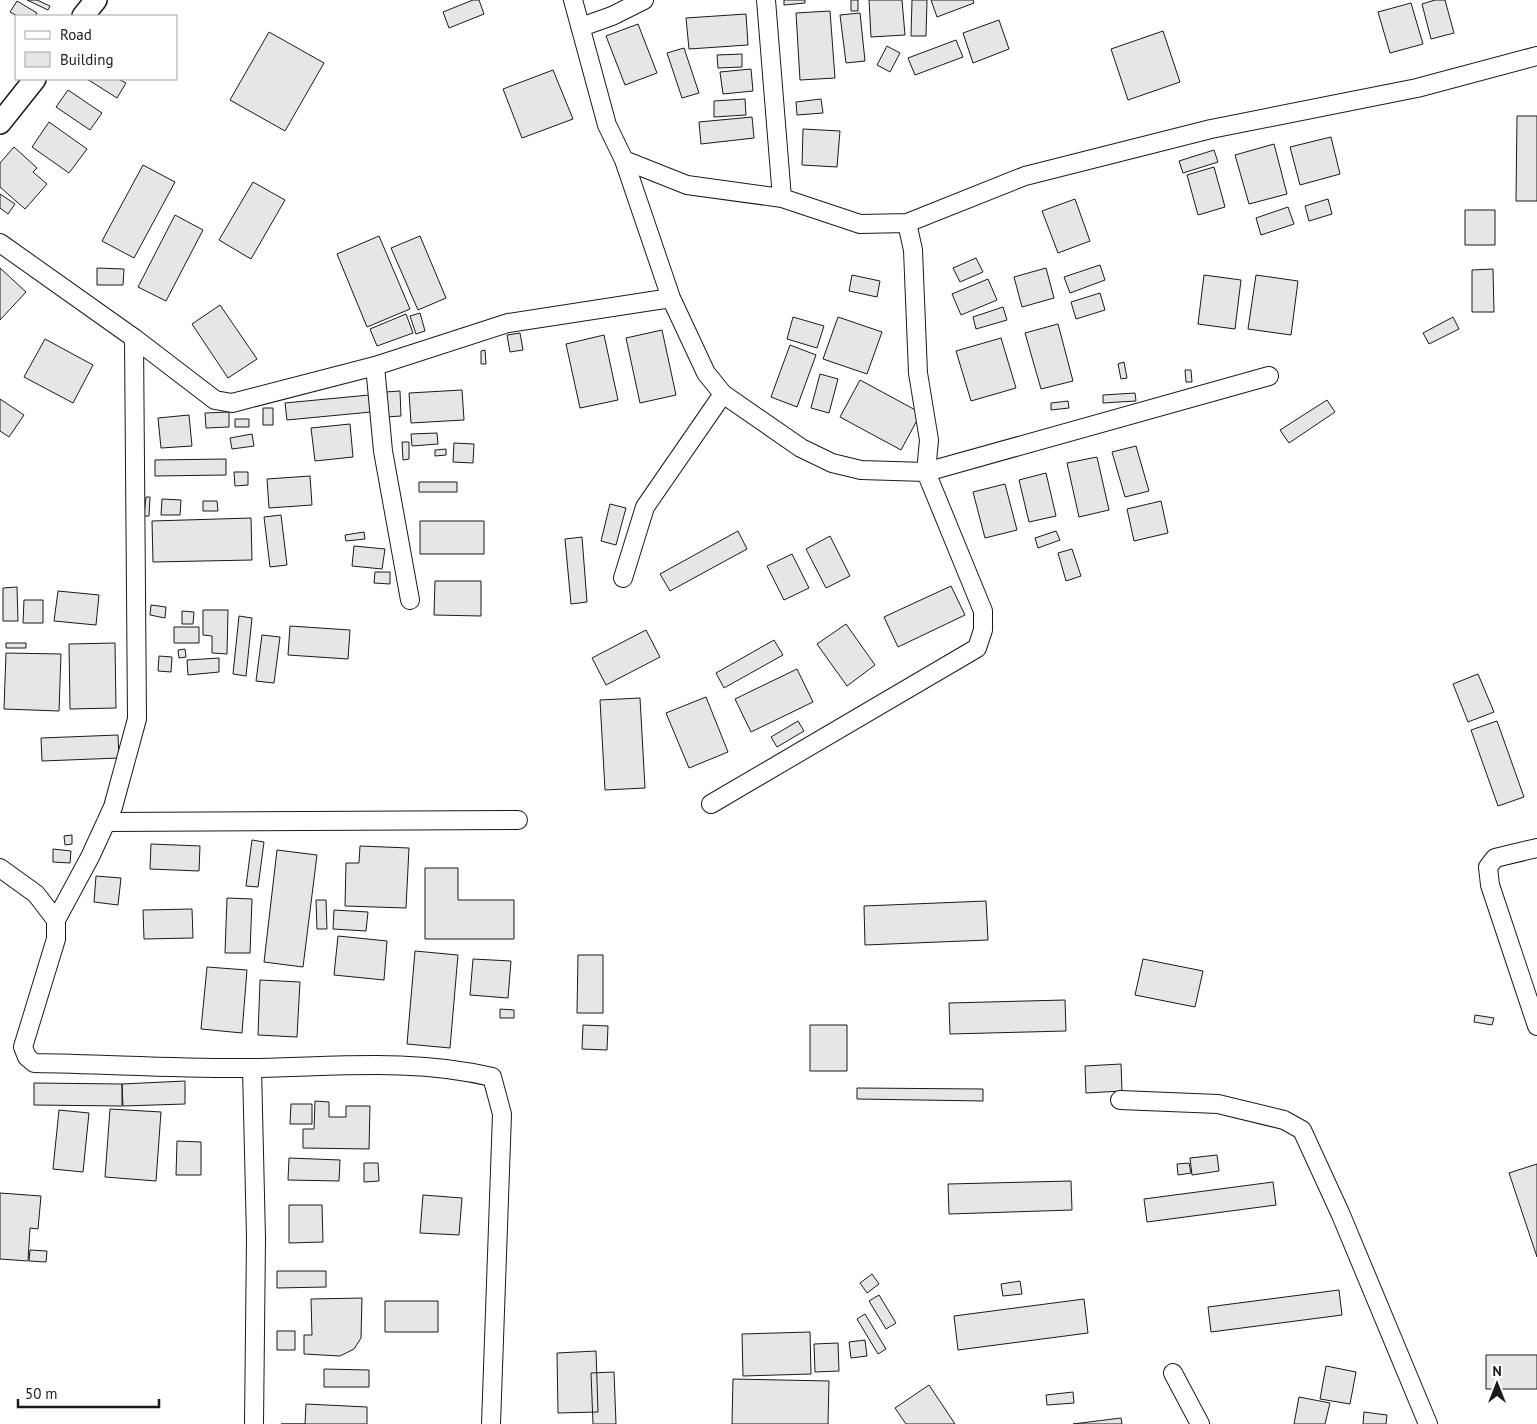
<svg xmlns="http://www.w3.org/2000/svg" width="1537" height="1424" font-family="'PT Sans',sans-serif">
<rect width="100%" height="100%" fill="#fff"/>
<!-- building -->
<path fill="#e6e6e6" stroke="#1a1a1a" d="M 27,0 L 37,0 L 50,6 L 48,10 Z
M 473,0 L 479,0 L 484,14 L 449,28 L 443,12 Z
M 784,0 L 805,0 L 805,3 L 784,5 Z
M 851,0 L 858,0 L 858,11 L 851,11 Z
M 869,0 L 902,0 L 905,35 L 871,37 Z
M 912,0 L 927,0 L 926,36 L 911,36 Z
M 931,0 L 973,0 L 974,3 L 937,17 Z
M 1435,0 L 1445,0 L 1454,33 L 1431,39 L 1422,4 Z
M 17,1 L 37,13 L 35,16 L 17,16 L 10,12 Z
M 1411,3 L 1423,44 L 1390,53 L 1378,12 Z
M 830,11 L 835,78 L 800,80 L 796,13 Z
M 860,13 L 865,61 L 846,63 L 840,15 Z
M 746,14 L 748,45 L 689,49 L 686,18 Z
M 999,20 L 1009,49 L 973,63 L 963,33 Z
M 638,24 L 657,73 L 625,85 L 606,36 Z
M 1163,31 L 1180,82 L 1128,100 L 1111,49 Z
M 269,32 L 324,63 L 285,131 L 230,100 Z
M 956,40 L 963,57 L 915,75 L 908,58 Z
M 887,46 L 900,53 L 890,72 L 877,65 Z
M 684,48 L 699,93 L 682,98 L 667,53 Z
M 742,54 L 742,67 L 718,68 L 717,55 Z
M 751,69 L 753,91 L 723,94 L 720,72 Z
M 553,70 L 573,119 L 522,138 L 503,89 Z
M 87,79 L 118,79 L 126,83 L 117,98 Z
M 68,90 L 102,113 L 90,130 L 56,107 Z
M 745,99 L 746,115 L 714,117 L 714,101 Z
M 821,99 L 823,113 L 797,115 L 796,102 Z
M 1517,116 L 1537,116 L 1537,201 L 1516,201 Z
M 752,117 L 754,138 L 701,144 L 699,122 Z
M 49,122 L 87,149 L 69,173 L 32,147 Z
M 803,129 L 840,131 L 837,167 L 802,165 Z
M 1331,137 L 1340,174 L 1300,185 L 1290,147 Z
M 1274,144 L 1287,194 L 1249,204 L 1235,155 Z
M 14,147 L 37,168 L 33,172 L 47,184 L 25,209 L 0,187 L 0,163 Z
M 1214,150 L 1218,162 L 1183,173 L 1179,161 Z
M 143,165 L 175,182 L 134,258 L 102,241 Z
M 1214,167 L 1225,207 L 1198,215 L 1187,175 Z
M 253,182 L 285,200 L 251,259 L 219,240 Z
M 0,194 L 15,204 L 8,214 L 0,208 Z
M 1075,199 L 1090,241 L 1058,253 L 1042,211 Z
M 1328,199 L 1332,214 L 1309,221 L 1305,206 Z
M 1288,207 L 1294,224 L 1261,235 L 1256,218 Z
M 1465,210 L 1495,210 L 1495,245 L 1465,245 Z
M 175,215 L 203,230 L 166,301 L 138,287 Z
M 379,236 L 410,309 L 367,327 L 337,254 Z
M 420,236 L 446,298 L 418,310 L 391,248 Z
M 976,258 L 983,272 L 960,282 L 953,268 Z
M 1100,265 L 1105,280 L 1070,293 L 1064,277 Z
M 0,268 L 26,292 L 0,320 Z
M 97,268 L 124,269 L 123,285 L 97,285 Z
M 1046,268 L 1054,298 L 1022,307 L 1014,277 Z
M 1493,269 L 1494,312 L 1472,312 L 1472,270 Z
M 852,275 L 880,281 L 877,297 L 849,291 Z
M 1204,275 L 1241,280 L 1235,329 L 1198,324 Z
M 1256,275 L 1298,281 L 1291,335 L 1248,329 Z
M 988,279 L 997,300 L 961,315 L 952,294 Z
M 1100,293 L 1105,310 L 1076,319 L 1071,302 Z
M 220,305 L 257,359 L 228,378 L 192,324 Z
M 1003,307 L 1007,320 L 976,329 L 973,317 Z
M 420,313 L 425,331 L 416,334 L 410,316 Z
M 406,314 L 413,333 L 377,346 L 370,329 Z
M 793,317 L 824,326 L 817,348 L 787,339 Z
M 838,317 L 882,332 L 867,374 L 823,359 Z
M 1453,317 L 1459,329 L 1429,344 L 1423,333 Z
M 1058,324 L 1073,381 L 1041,389 L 1025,333 Z
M 662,330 L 676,395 L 640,403 L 626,338 Z
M 520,333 L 523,350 L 510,352 L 507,335 Z
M 604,335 L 618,400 L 580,408 L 566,344 Z
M 1001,338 L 1016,388 L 971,401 L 956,351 Z
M 45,339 L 93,365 L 73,403 L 24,377 Z
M 790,345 L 816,355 L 797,407 L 771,397 Z
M 485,350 L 486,364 L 481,364 L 481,351 Z
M 1124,362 L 1127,378 L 1121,379 L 1118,364 Z
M 1185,370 L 1191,370 L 1192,382 L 1186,382 Z
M 820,374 L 838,379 L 829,413 L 811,408 Z
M 860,380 L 921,413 L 901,450 L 840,417 Z
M 462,390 L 464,420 L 411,423 L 409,393 Z
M 400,391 L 401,416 L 386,417 L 385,392 Z
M 1135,393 L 1136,401 L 1103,403 L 1103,395 Z
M 369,395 L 371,412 L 287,420 L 285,403 Z
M 0,399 L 24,415 L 9,437 L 0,431 Z
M 1327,400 L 1335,412 L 1289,443 L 1280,430 Z
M 1068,401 L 1069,408 L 1051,410 L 1051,403 Z
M 263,408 L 273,408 L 273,425 L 263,425 Z
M 229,412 L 229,427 L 206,428 L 205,413 Z
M 189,415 L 192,446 L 161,448 L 158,418 Z
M 235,419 L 249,419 L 249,427 L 235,427 Z
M 350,424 L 353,457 L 315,461 L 311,428 Z
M 437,433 L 438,444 L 412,446 L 411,434 Z
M 252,434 L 254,446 L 232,449 L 230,438 Z
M 402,442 L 409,442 L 409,459 L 403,460 Z
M 454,443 L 474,444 L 473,463 L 453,462 Z
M 1136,446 L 1149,491 L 1125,497 L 1112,452 Z
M 446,449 L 446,455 L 435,456 L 435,450 Z
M 1097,457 L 1109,510 L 1079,517 L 1067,463 Z
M 226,459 L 226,475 L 155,476 L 155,460 Z
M 234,472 L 248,472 L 248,485 L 235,486 Z
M 1046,473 L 1056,516 L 1029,522 L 1019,480 Z
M 310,476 L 312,505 L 269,508 L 267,479 Z
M 419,482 L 457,482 L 457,492 L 419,492 Z
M 1005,484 L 1017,530 L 985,538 L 973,492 Z
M 146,497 L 150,497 L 149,516 L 144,516 Z
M 162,499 L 181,500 L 180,515 L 161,515 Z
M 203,501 L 217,501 L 218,511 L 203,511 Z
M 1161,501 L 1168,533 L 1134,541 L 1127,509 Z
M 610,504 L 626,508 L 616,545 L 601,541 Z
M 281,515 L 287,565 L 270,567 L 264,517 Z
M 251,518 L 252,560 L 153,562 L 152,521 Z
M 420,521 L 484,521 L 484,554 L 420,554 Z
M 738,531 L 747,549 L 670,591 L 660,574 Z
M 1056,531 L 1060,540 L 1038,548 L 1035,538 Z
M 364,532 L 365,539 L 346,541 L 345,535 Z
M 830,536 L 850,576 L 826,588 L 806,549 Z
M 582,537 L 587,602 L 571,604 L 565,539 Z
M 354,546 L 385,549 L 382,569 L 352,566 Z
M 1072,549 L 1081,576 L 1066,581 L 1058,553 Z
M 792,554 L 809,588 L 784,600 L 767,566 Z
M 375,572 L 390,572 L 390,584 L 374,583 Z
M 435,581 L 481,581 L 481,616 L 434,615 Z
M 951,586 L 965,615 L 898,647 L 884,617 Z
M 17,587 L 18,621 L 3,621 L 3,588 Z
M 58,591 L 99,595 L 96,625 L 54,621 Z
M 24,600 L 43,600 L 43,623 L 23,623 Z
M 151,605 L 166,607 L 165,618 L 150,615 Z
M 203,610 L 228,610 L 227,654 L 212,653 L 212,636 L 203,635 Z
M 182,611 L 194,612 L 193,624 L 182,624 Z
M 239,616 L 252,618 L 246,676 L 233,674 Z
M 846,624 L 875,665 L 847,686 L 817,644 Z
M 290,626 L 350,630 L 348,659 L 288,655 Z
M 174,627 L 199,627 L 199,643 L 174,643 Z
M 646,630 L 660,657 L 606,685 L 592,658 Z
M 262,635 L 280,637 L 274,683 L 256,681 Z
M 774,640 L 783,655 L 724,688 L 716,673 Z
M 6,643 L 26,643 L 26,648 L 6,648 Z
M 115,643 L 116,708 L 70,709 L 69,644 Z
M 185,649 L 186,657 L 179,658 L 178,650 Z
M 6,653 L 61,654 L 59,711 L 4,709 Z
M 159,656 L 172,657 L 171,672 L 158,671 Z
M 219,658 L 219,672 L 188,675 L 187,660 Z
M 797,669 L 813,702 L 751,732 L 735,699 Z
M 1478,674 L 1494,712 L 1468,722 L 1453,684 Z
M 706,697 L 728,752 L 689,768 L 666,713 Z
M 640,698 L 645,788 L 605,790 L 600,700 Z
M 798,721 L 804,731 L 777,747 L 771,737 Z
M 1497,721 L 1524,797 L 1498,806 L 1471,730 Z
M 118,735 L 119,758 L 42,761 L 41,738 Z
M 72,835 L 72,844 L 65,845 L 64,836 Z
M 252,840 L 264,842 L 258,887 L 246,886 Z
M 151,844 L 200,846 L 199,871 L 150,869 Z
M 360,846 L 409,848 L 406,908 L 345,906 L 346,863 L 359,863 Z
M 53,849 L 71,851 L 70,863 L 53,862 Z
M 277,850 L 317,855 L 303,967 L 264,962 Z
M 425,868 L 458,868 L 458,900 L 514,900 L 514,939 L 425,939 Z
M 96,876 L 121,878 L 118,905 L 94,902 Z
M 227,898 L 252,899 L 250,953 L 225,953 Z
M 316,900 L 326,900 L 327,929 L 317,929 Z
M 986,901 L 988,940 L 865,945 L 864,906 Z
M 192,909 L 193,938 L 144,939 L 143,910 Z
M 334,910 L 368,912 L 366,931 L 333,929 Z
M 338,936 L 387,941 L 384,980 L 334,975 Z
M 415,951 L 458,955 L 450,1048 L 407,1044 Z
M 578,955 L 603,955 L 603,1013 L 577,1013 Z
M 473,959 L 511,961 L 508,998 L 470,995 Z
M 1143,959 L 1203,971 L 1195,1007 L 1135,995 Z
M 207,967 L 247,970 L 242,1033 L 201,1029 Z
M 260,980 L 300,982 L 297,1037 L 258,1035 Z
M 1065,1000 L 1066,1031 L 950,1034 L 949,1003 Z
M 500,1009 L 514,1010 L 514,1018 L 500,1018 Z
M 1475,1015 L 1494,1018 L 1492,1025 L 1474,1022 Z
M 583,1025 L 608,1026 L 607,1050 L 582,1049 Z
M 810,1025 L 847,1025 L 847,1071 L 810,1071 Z
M 1121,1064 L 1122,1091 L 1086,1093 L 1085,1066 Z
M 185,1081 L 185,1104 L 123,1106 L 122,1084 Z
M 34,1083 L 122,1084 L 122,1106 L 34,1105 Z
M 857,1088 L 983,1089 L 983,1101 L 857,1099 Z
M 315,1101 L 329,1102 L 329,1117 L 346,1117 L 346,1106 L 370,1106 L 369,1149 L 303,1148 L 303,1129 L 314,1129 Z
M 291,1104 L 312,1104 L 312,1124 L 290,1124 Z
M 110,1109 L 161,1112 L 156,1181 L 105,1177 Z
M 59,1110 L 89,1113 L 83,1172 L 53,1169 Z
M 177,1141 L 201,1142 L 201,1175 L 176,1175 Z
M 1217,1155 L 1219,1171 L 1192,1175 L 1190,1158 Z
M 289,1158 L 340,1160 L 339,1181 L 288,1180 Z
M 364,1163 L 378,1163 L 379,1181 L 364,1182 Z
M 1189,1163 L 1191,1173 L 1178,1175 L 1177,1164 Z
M 1537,1164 L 1537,1257 L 1509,1173 Z
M 1071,1181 L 1072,1210 L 949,1214 L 948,1184 Z
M 1273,1182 L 1276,1205 L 1147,1222 L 1144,1199 Z
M 0,1193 L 41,1196 L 38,1229 L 30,1228 L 28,1261 L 0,1259 Z
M 423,1195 L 462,1198 L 459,1235 L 420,1233 Z
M 289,1205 L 322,1205 L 323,1242 L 289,1243 Z
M 30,1250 L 47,1251 L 46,1262 L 29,1261 Z
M 277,1271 L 326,1271 L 326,1287 L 277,1288 Z
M 872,1274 L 879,1284 L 867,1293 L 860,1283 Z
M 1020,1281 L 1022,1294 L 1003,1296 L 1001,1284 Z
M 1339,1290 L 1342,1315 L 1211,1332 L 1208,1307 Z
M 879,1295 L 896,1323 L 886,1329 L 869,1301 Z
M 362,1298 L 361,1338 L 354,1349 L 340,1356 L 304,1354 L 304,1335 L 312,1335 L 311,1299 Z
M 1084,1299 L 1088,1333 L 958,1350 L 954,1316 Z
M 385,1301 L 438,1301 L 438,1332 L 385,1332 Z
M 865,1314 L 886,1349 L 878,1354 L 857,1319 Z
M 277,1331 L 295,1331 L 295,1350 L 277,1350 Z
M 810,1332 L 811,1374 L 743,1376 L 742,1334 Z
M 865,1340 L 867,1356 L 851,1358 L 849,1342 Z
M 838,1343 L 839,1371 L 815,1372 L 814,1344 Z
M 596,1351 L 598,1412 L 558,1413 L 557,1353 Z
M 1486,1355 L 1537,1355 L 1537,1389 L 1486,1389 Z
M 1326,1366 L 1356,1372 L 1350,1404 L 1320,1399 Z
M 324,1369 L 369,1370 L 369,1387 L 324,1387 Z
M 614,1372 L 616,1424 L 593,1424 L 591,1373 Z
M 733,1379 L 829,1381 L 828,1424 L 732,1424 Z
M 929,1385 L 955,1424 L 906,1424 L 895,1408 Z
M 1073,1392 L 1074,1403 L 1047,1405 L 1046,1395 Z
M 1299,1397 L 1330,1403 L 1325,1424 L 1294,1424 Z
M 306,1404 L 367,1407 L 367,1424 L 281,1424 L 305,1424 Z
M 1364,1412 L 1387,1415 L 1386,1424 L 1363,1424 Z
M 1121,1418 L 1122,1424 L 1073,1424 Z"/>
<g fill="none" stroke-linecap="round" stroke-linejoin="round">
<defs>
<path id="minor" d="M 573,0 L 607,125 L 624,160 L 671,298 L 706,373 L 723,394 L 801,448 L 832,463 L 861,470 L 926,472 L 1269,376
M 766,0 L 782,198
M 581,27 L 612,16 L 644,0
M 624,160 L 687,185 L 782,198 L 860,224 L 907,223 L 1025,176 L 1211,129 L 1417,88 L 1537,56
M 0,243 L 134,338 L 215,400 L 232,403 L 375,366 L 508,323 L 671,298
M 375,366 L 383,451 L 410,600
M 623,578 L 645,507 L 723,394
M 711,804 L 977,648 L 983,630 L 983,611 L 926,472 L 929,440 L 918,373 L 913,250 L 907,223
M 106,822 L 518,820
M 1537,848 L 1495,858 L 1488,867 L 1490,885 L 1537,1026
M 0,868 L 36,894 L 56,920 L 56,939 L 23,1047 L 27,1057 L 34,1063 C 107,1064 181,1069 254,1068 C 334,1067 414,1058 492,1077 L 502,1114 L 491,1424
M 56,920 L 90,857 L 113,807 L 137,719 L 134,338
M 252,1068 L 256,1238 L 254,1424
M 1120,1100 L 1218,1104 L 1284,1120 L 1302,1130 L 1341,1215 L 1428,1424
M 1173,1373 L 1200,1424"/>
<path id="tertiary" d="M 83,16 L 96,0
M 0,123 L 35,79"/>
</defs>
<!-- minor casing -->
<use href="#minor" stroke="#1a1a1a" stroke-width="20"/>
<!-- tertiary casing -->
<use href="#tertiary" stroke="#1a1a1a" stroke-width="24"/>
<!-- minor -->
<use href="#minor" stroke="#fff" stroke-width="18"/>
<!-- tertiary -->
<use href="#tertiary" stroke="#fff" stroke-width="21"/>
</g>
<!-- legend -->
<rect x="15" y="15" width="162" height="65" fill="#ffffff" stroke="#a3a3a3"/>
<rect x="25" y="31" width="25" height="8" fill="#ffffff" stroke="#a3a3a3"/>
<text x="60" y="40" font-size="15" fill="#1a1a1a">Road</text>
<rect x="25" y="52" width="25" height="15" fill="#e6e6e6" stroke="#a3a3a3"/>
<text x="60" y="65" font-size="15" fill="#1a1a1a">Building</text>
<!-- north arrow -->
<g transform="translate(1497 1384)" stroke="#ffffff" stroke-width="4" paint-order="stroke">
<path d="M0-4L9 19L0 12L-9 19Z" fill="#1a1a1a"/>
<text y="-8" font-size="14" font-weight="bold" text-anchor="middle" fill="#1a1a1a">N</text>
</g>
<!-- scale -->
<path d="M18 1399v8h141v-8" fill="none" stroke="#1a1a1a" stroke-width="2.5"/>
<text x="25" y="1399" font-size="15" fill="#1a1a1a" stroke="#ffffff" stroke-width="4" paint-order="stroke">50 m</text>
</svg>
